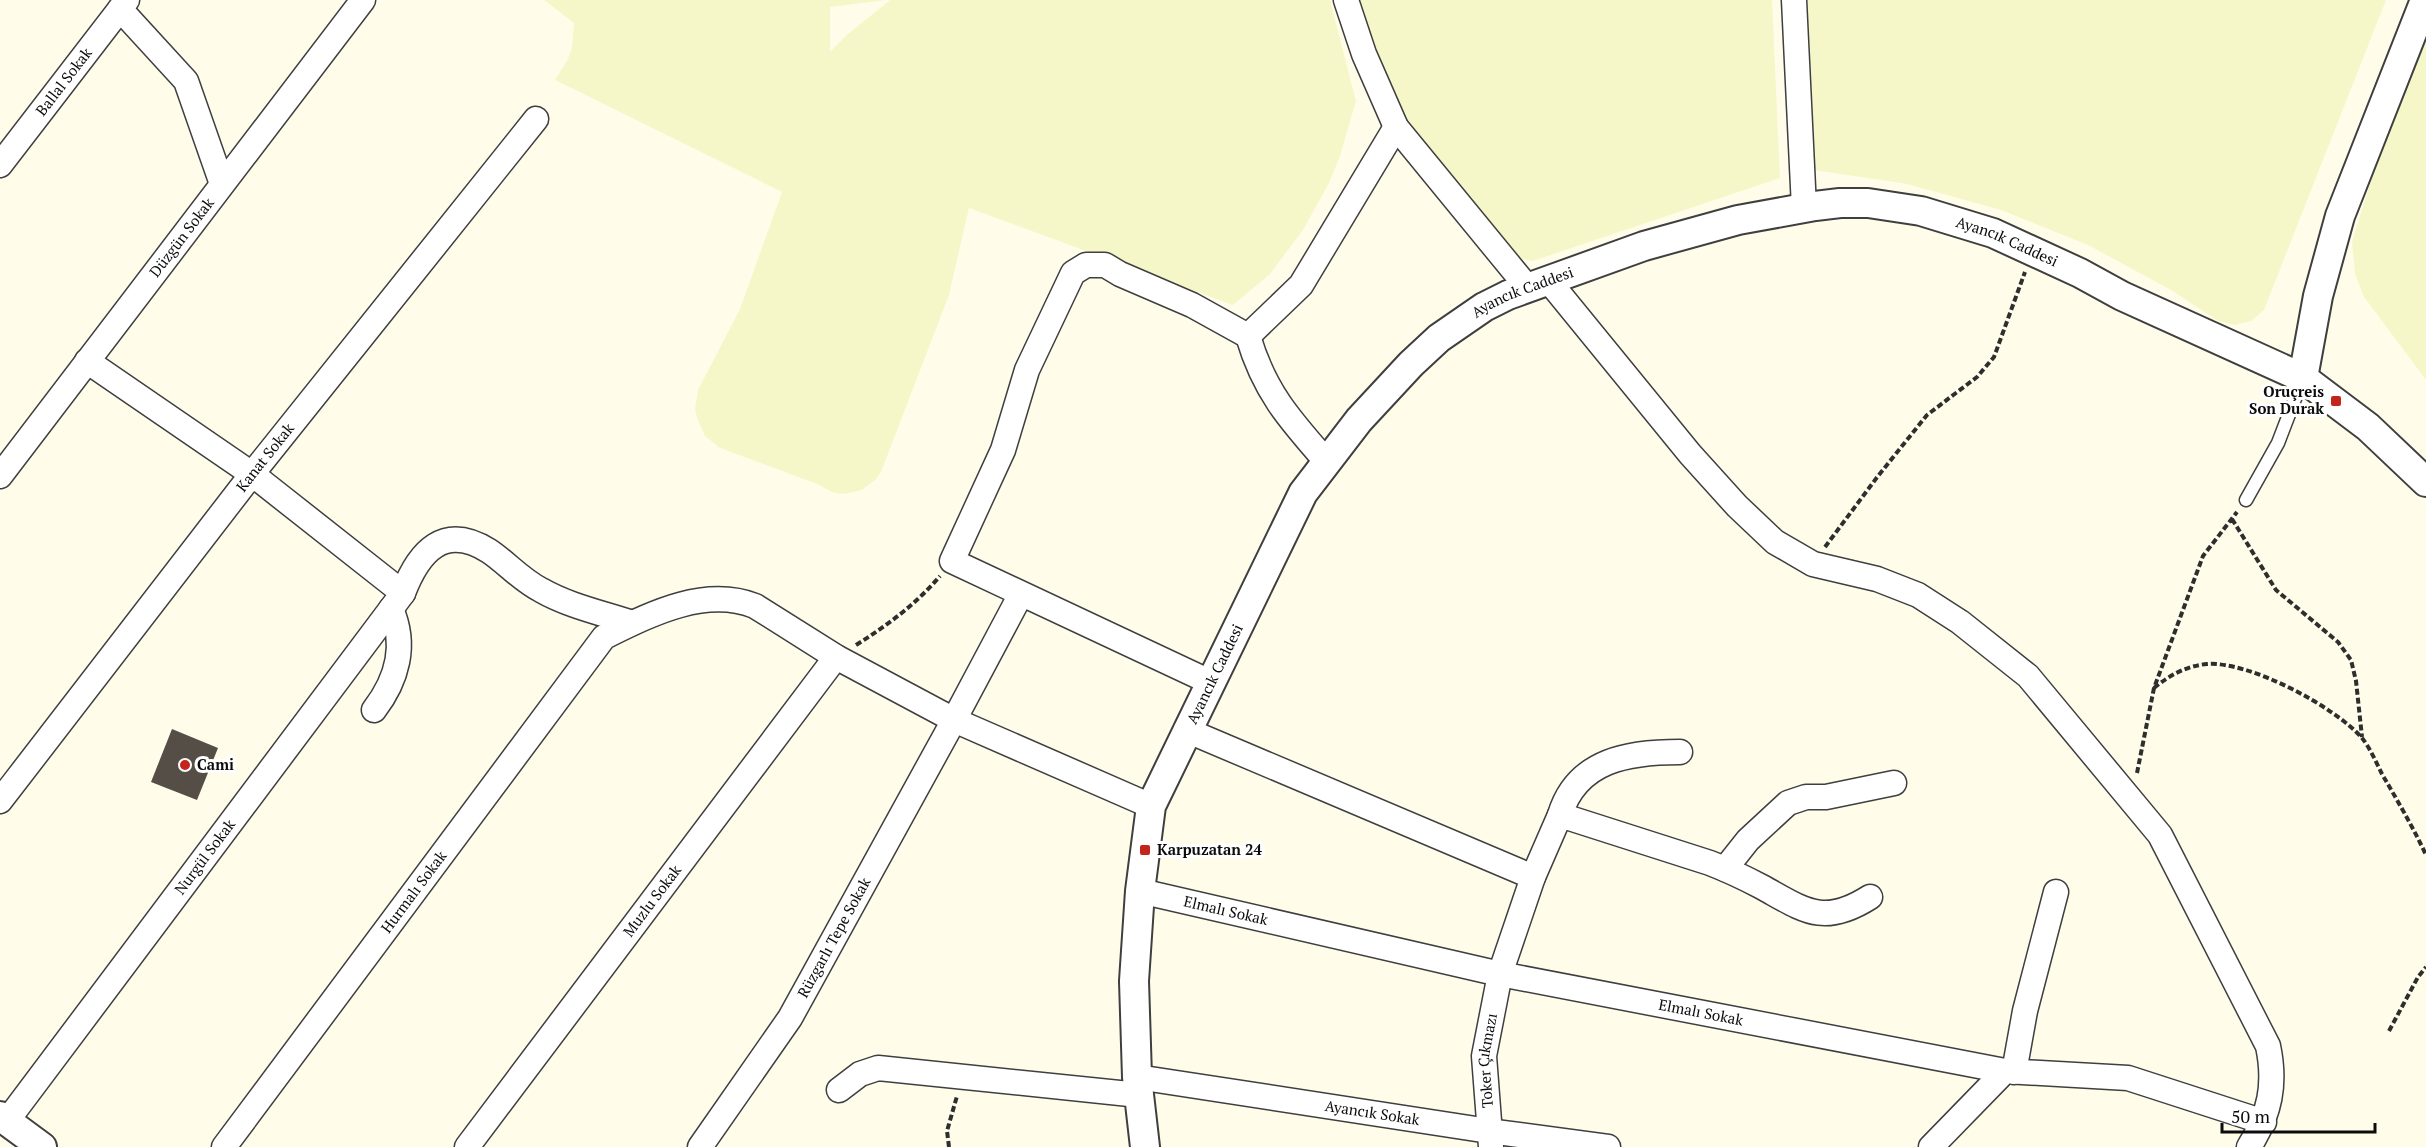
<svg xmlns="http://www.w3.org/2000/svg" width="2426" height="1147" font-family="'PT Serif',serif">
<rect width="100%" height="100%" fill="#fffdea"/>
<!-- farmland -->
<path fill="#f6f7c9" d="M 544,0 L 886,0 L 830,7 L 830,52 L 848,34 L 890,0 L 1330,0 L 1356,101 L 1340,156 L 1329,183 L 1303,230 L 1270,274 L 1233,305 L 969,208 L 949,295 L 881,472 L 876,479 L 862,490 L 844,494 L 834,493 L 817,484 L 720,448 L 705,436 L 697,418 L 695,409 L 698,390 L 740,309 L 782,192 L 555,80 L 568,59 L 572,47 L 574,23 Z
M 1349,0 L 1772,0 L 1780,178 L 1533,261 L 1515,258 L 1411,140 Z
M 1802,0 L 2386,0 L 2264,310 L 2251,321 L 2235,325 L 2218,321 L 2171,290 L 2088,245 L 2001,210 L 1907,184 L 1807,169 Z
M 2426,20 L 2426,380 L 2364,297 L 2355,274 L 2352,242 L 2400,86 Z"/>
<!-- building -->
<path fill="#554e47" d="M 172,729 L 218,748 L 197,800 L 151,782 Z"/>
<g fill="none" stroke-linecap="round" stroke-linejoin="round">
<defs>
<path id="service" d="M 2246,500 L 2278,443 L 2303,378"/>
<g id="minor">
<path d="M 1346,0 L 1364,54 L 1396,127 L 1528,288"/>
<path d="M 1794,0 L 1804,208"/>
<path d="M 120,9 L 186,81 L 222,184"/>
<path id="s1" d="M 0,165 L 127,0"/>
<path d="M 1548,280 L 1690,454 L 1737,506 L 1775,542 L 1813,564 L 1877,579 L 1918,595 L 1960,622 L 2028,676 L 2160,835 L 2268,1046 C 2276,1084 2270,1114 2249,1147"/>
<path d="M 1248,336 C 1264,391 1289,419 1326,461"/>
<path d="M 87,361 L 252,474 L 403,593"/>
<path id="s2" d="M 0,476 L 363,0"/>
<path d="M 1210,682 L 952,561 L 1003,450 L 1027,370 L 1073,273 L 1086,265 L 1105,265 L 1120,274 L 1192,305 L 1248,336 L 1301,285 L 1396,127"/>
<path d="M 374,710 C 397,680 407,645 391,609"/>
<path d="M 1186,730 L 1533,877"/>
<path id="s3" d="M 0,801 L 252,474 L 536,119"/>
<path d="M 1560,815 C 1577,759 1630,752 1680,752"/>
<path d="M 1725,869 L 1748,840 L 1788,803 L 1806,797 L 1826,797 L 1894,783"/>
<path id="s4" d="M 1140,891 L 1500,974 L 2005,1071 L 2128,1078 L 2264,1122"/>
<path d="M 2014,1072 L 2025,1011 L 2056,892"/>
<path id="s5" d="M 1137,1077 L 1489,1131 L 1608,1147"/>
<path d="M 839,1090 L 860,1074 L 878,1068 L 1139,1095"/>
<path id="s6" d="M 7,1121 L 403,593 C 419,551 444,523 489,551 C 507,563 521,580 541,590 C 569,606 602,613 632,623"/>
<path id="s7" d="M 224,1147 L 604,637 C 649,615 704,586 755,606 L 836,657 L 954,720 L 1151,806"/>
<path id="s8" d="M 467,1147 L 836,657"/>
<path id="s9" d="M 700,1147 L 790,1018 L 954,720 L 1021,594"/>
<path id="s10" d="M 1491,1147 L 1484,1056 L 1500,974 L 1533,877 L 1560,815 L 1710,863 C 1728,870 1745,878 1762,887 C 1804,910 1823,927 1870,897"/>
<path d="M 1931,1147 L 2005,1071"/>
</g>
<g id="tertiary">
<path d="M 2303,378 L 2318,296 L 2340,216 L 2425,0"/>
<path d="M 0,1116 L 42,1147"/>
<path id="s11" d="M 1145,1147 L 1137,1077 L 1134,981 L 1140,891 L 1151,806 L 1303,493 L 1359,420 L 1411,364 L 1439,338 L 1484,307 L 1508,295 L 1644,246 L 1738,220 L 1815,206 L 1840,203 L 1868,203 L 1921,211 L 1993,233 L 2080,273 L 2122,296 L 2303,378 L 2368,427 L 2426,482"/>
</g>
</defs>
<!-- service casing -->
<use href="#service" stroke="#3f3f3f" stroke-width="15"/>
<!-- minor casing -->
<use href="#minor" stroke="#3f3f3f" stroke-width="27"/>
<!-- tertiary casing -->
<use href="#tertiary" stroke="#3f3f3f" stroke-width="32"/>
<!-- path -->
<path stroke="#2e2e2e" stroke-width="4" stroke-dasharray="6 3" stroke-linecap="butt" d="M 2232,519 L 2276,590 L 2338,642 L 2351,660 L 2356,681 L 2362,737
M 1825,547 L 1878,476 L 1927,415 L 1977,377 L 1994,357 L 2025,272
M 856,645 C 888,625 916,604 940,576
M 2154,688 C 2170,675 2186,666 2207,664 C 2249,661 2334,706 2362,738 C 2370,748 2376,762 2382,774 C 2397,800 2413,827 2426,855
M 2137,773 L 2154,688 L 2203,556 L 2237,512
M 2389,1031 L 2418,977 L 2426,967
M 949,1147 L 947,1131 L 957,1096"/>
<!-- service -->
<use href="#service" stroke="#fff" stroke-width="12"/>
<!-- minor -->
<use href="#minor" stroke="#fff" stroke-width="24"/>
<!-- tertiary -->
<use href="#tertiary" stroke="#fff" stroke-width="28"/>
</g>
<!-- markers -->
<g fill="#c4241b" stroke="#fff" stroke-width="2">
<rect x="2330" y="395" width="12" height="12" rx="3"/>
<circle cx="185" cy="765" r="6"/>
<rect x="1139" y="844" width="12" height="12" rx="3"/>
</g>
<g text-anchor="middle" stroke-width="6" stroke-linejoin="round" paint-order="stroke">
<!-- street labels -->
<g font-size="15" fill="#0c0c0c" stroke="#fff">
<text dy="5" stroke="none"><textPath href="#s1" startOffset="105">Ballal Sokak</textPath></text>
<text dy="5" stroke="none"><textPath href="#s2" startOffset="300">Düzgün Sokak</textPath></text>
<text dy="5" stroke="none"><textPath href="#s11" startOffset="1497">Ayancık Caddesi</textPath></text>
<text dy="5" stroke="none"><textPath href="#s11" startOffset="993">Ayancık Caddesi</textPath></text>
<text dy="5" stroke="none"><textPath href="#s3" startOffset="434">Kanat Sokak</textPath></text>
<text dy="5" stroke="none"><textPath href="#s11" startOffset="489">Ayancık Caddesi</textPath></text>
<text dy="5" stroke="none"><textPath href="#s6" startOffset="330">Nurgül Sokak</textPath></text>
<text dy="5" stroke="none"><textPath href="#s7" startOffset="318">Hurmalı Sokak</textPath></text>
<text dy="5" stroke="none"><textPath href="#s8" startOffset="308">Muzlu Sokak</textPath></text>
<text dy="5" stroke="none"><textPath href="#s4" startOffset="88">Elmalı Sokak</textPath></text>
<text dy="5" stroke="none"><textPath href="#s9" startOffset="249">Rüzgarlı Tepe Sokak</textPath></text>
<text dy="5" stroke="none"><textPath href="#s4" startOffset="574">Elmalı Sokak</textPath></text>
<text dy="5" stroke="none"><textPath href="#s10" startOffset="87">Toker Çıkmazı</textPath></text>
<text dy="5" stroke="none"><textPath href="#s5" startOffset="238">Ayancık Sokak</textPath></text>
</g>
<!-- poi labels -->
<g font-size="15" font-weight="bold" fill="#0c0c0c" stroke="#fff" text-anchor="start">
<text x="2324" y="397" text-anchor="end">Oruçreis<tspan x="2324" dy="17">Son Durak</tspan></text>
<text x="197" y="770">Cami</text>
<text x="1157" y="855">Karpuzatan 24</text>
</g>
</g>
<!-- scale -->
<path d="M2222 1123v9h153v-9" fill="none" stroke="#0c0c0c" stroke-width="3"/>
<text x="2231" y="1123" font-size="18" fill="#0c0c0c" stroke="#ffffff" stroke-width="4.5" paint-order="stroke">50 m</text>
</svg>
